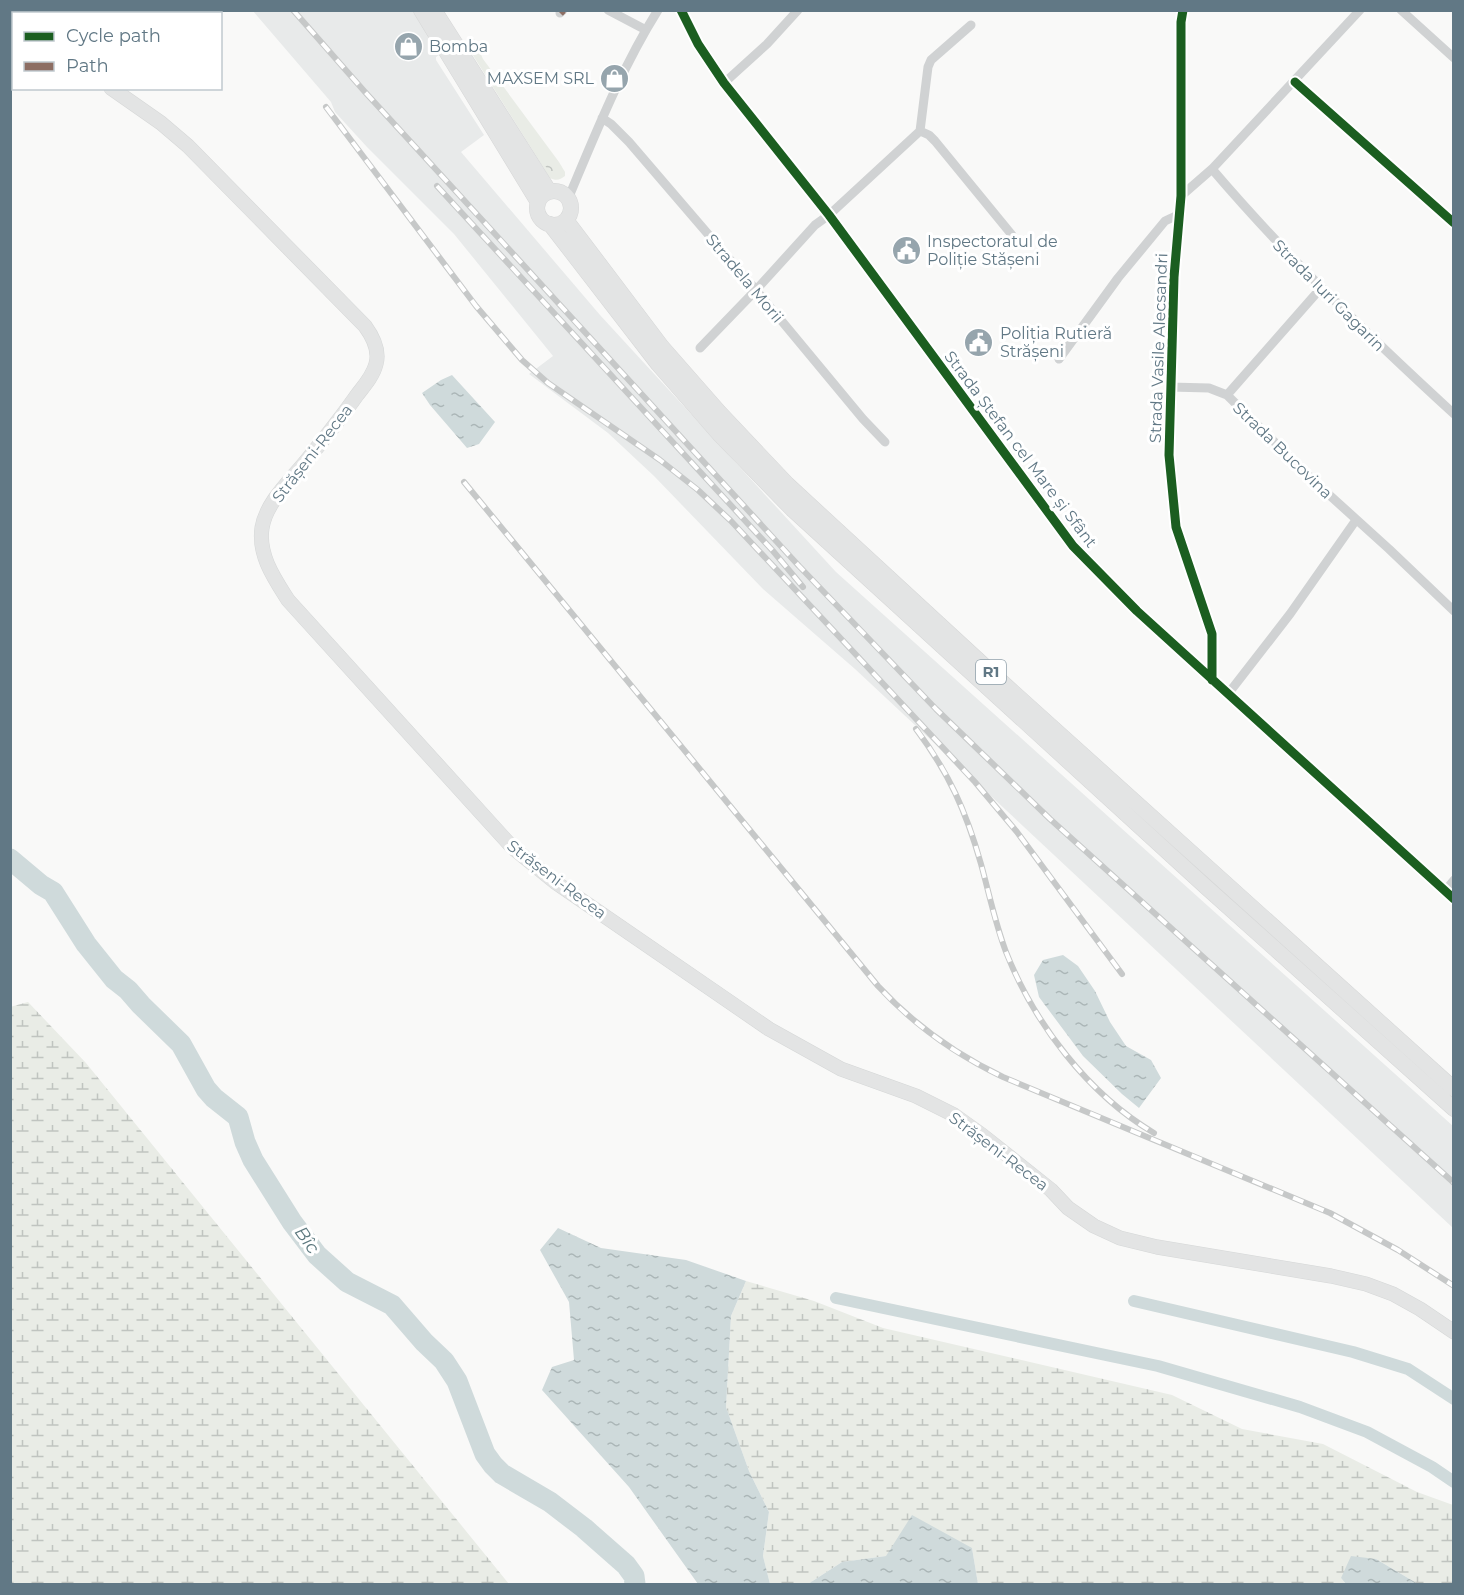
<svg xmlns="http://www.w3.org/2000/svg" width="1464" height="1595" font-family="Montserrat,sans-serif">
<defs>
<pattern id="forest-crowns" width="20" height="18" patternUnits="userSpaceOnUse" patternTransform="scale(1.5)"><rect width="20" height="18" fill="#e9ece6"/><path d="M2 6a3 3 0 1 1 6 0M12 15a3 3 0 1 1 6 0" fill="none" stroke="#c0c4c0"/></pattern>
<pattern id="wetland-marsh" width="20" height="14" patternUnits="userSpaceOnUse" patternTransform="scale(1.5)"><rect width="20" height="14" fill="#e9ece6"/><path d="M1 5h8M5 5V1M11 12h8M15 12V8" fill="none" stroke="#c0c4c0"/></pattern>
<pattern id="water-ripples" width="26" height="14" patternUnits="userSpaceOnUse" patternTransform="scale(1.5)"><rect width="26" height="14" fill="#cfdadb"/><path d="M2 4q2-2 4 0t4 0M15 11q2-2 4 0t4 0" fill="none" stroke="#abb6b7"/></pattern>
</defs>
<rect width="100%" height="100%" fill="#f9f9f8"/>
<!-- built -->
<path fill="#e8eaea" d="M 253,11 L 416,11 L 445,51 L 436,57 L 436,60 L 484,135 L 461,152 L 600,315 L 836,572 L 1453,1126 L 1453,1228 L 855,669 L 763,589 L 654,476 L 608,433 L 529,374 L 553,356 L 454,234 L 367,147 L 335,112 L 331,102 Z"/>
<!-- green -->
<path fill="#e9ece6" d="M 471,37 L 474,39 L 483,59 L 559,162 L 565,172 L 565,176 C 560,180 556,181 550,178 L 469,49 L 467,43 Z"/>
<!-- forest -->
<path fill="url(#forest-crowns)" d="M 532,132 L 543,145 L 561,174 L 559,177 L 553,177 L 528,141 L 525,135 Z"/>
<!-- wetland -->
<path fill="url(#wetland-marsh)" d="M 28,1002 L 86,1063 L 509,1584 L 11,1584 L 10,1007 Z
M 746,1281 L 814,1301 L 883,1328 L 1172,1395 L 1242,1429 L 1323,1444 L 1417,1492 L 1453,1505 L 1453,1584 L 1418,1584 L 1376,1559 L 1341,1578 L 1346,1584 L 978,1584 L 972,1548 L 886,1556 L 842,1562 L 808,1584 L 770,1584 L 763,1556 L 769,1512 L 749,1471 L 726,1407 L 731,1316 Z"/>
<!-- water -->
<path fill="url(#water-ripples)" d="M 452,375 L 495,422 L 479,444 L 467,448 L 430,405 L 422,393 L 441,380 Z
M 1063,955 L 1078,966 L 1095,991 L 1110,1022 L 1126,1046 L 1151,1060 L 1161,1078 L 1139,1108 L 1122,1094 L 1083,1056 L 1039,997 L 1034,975 L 1043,960 Z
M 558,1228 L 601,1248 L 686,1260 L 746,1281 L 731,1316 L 726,1407 L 749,1471 L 769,1512 L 763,1556 L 770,1584 L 698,1584 L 629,1487 L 542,1390 L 552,1367 L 574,1360 L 569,1302 L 540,1250 Z
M 912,1515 L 972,1548 L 978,1584 L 808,1584 L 842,1562 L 886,1556 Z
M 1351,1556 L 1376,1559 L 1418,1584 L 1346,1584 L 1341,1578 Z"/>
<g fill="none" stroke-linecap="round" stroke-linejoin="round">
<!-- canal -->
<path stroke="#cfdadb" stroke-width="12" d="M 836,1298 L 1158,1366 L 1300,1407 L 1367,1432 L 1432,1467 L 1454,1482
M 1134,1301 L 1353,1352 L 1408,1369 L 1454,1399"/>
<!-- river -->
<path stroke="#cfdadb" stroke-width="21" d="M 10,859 L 41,885 L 53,892 L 86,944 L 114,979 L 128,990 L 141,1005 L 181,1044 L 206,1089 L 214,1098 L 238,1117 L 245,1142 L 253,1160 L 292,1222 L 317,1255 L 347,1282 L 392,1305 L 424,1342 L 444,1361 L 457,1381 L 485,1454 L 493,1465 L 502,1474 L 550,1502 L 584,1528 L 626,1565 L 634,1576 L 635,1584"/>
<defs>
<path id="secondary" d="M 10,21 L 14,23
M 111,88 L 161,123 L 188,146 L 365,326 C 373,337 380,350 376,364 C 373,376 364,386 357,395 C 341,418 324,439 307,460 C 291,480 266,502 262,528 C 258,555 274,578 288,600 L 512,847 L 555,882 L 769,1029 L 841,1069 L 916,1096 L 954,1115 L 982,1135 L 1051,1190 L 1068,1208 L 1094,1226 L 1120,1238 L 1157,1247 L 1331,1276 L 1366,1284 L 1393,1294 L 1420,1309 L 1454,1332"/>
<path id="trunk" d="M 421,10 L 538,202
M 434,10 L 549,191
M537 208a17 17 0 1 1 34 0a17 17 0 1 1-34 0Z
M 566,220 L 662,347 L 719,412 L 787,484 L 1003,683 L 1454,1089
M 550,224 L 658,364 L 720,435 L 792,509 L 1206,887 L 1454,1109"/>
</defs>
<!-- secondary casing -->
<use href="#secondary" stroke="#d5d7d7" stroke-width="15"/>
<!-- trunk casing -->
<use href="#trunk" stroke="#d6d7d7" stroke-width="16"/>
<!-- minor -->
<path stroke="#d0d2d3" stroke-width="9" d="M 608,10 L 646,30
M 1183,10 L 1181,22 L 1181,196 L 1174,277 L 1169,455 L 1176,527 L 1212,634 L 1212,680
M 1401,10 L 1454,58
M 560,13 L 563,10
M 1295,82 L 1454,223
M 724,83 L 767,44 L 798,10
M 602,118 L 611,124 L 629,142 L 756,290 L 863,419 L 885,442
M 920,131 L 929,135 L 935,141 L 1012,235
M 1212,169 C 1287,257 1369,336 1454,414
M 1181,196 L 1212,169 L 1360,10
M 568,199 C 595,135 621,69 658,10
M 700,348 L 756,290 L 815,225 L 829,215 L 920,131 L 928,67 L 931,60 L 971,25
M 1059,359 L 1118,278 L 1165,221 L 1180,214
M 1170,387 L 1209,388 L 1227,395 L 1315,482 L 1389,549 L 1454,611
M 1227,395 L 1321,288
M 1228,694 L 1290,614 L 1356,520
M 1445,891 L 1454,880"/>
<!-- tertiary -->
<path stroke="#d0d2d3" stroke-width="12" d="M 681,10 L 698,44 L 724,83 L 829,215 L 1073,546 L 1137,611 L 1454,899"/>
<!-- secondary -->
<use href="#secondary" stroke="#e3e4e4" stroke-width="14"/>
<!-- trunk -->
<use href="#trunk" stroke="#e3e4e4" stroke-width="15"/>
<defs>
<path id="rail" d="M 293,10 L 365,92 L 799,566 L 936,709 L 1050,819 L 1454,1183
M 326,107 L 476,306 L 522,360 L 548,383 L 660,460 L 698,490 L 731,521 L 975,782 L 1017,832 L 1122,974
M 437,186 L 773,551 L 803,587
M 464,482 L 878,986 C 914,1025 955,1054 1003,1077 L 1330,1213 L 1398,1250 L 1454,1286
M 916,729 C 949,773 966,811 981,864 C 989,893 995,923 1006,952 C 1034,1023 1088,1094 1154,1133"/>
</defs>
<!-- rail casing -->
<use href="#rail" stroke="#c6c8c8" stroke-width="6"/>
<!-- rail -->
<use href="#rail" stroke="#fff" stroke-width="4" stroke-dasharray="11" stroke-linecap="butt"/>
<!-- quiet -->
<path stroke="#8d6e63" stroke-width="8" stroke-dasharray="15 8" stroke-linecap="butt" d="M 560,13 L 563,10"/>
<defs>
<path id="cycleway" d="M 681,10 L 698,44 L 724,83 L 829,215 L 1073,546 L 1137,611 L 1454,899
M 1183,10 L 1181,22 L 1181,196 L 1174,277 L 1169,455 L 1176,527 L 1212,634 L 1212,680
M 1295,82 L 1454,223"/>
</defs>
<!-- cycleway casing -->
<use href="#cycleway" stroke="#fff" stroke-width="13"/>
<!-- cycleway -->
<use href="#cycleway" stroke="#1b5e20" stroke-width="9"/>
</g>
<!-- icons -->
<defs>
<symbol id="shop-disc" viewBox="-11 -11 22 22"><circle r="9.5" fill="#96a5ad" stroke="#fff"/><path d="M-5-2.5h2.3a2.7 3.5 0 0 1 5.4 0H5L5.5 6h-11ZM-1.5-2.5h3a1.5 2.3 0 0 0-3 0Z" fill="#fff"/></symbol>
<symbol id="civic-disc" viewBox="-11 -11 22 22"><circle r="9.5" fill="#96a5ad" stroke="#fff"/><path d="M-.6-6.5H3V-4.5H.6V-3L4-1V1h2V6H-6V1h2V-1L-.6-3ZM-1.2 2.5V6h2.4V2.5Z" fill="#fff"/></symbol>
</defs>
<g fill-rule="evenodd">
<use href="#shop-disc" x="392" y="30" width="33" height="33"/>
<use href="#shop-disc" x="598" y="62" width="33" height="33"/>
<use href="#civic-disc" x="890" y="234" width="33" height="33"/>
<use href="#civic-disc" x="962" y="326" width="33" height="33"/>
</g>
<g text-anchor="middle" stroke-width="6" stroke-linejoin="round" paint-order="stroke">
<!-- shield labels -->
<rect fill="#fff" stroke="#90a0aa" stroke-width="1.5" x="976" y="660" width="30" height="24" rx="4.5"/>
<g font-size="15" font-weight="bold" fill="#617885">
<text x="991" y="677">R1</text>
</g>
<!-- poi labels -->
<g font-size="16" fill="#617885" stroke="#fff" text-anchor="start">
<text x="429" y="52">Bomba</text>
<text x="594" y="84" text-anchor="end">MAXSEM SRL</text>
<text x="927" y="247">Inspectoratul de<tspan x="927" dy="18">Poliție Stășeni</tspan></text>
<text x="1000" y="339">Poliția Rutieră<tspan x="1000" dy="18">Strășeni</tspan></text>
</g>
<!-- street labels -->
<g font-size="16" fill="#617885" stroke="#fff">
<text transform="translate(745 278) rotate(50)" y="6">Stradela Morii</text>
<text transform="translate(1329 295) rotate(45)" y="6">Strada Iuri Gagarin</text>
<text transform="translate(1158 348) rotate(-88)" y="6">Strada Vasile Alecsandri</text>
<text transform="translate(1021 449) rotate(53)" y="6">Strada Ștefan cel Mare și Sfânt</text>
<text transform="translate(1283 450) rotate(44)" y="6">Strada Bucovina</text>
<text transform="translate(312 453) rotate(-52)" y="6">Strășeni-Recea</text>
<text transform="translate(557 879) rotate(37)" y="6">Strășeni-Recea</text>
<text transform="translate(999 1151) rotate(37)" y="6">Strășeni-Recea</text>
</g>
<!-- water labels -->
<g font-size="18" font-style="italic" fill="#5c787e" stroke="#fff">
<text transform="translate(307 1240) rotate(55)" y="6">Bîc</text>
</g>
</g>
<!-- border -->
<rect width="1464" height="1595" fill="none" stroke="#617885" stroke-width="24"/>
<!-- legend -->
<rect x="12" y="12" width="210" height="78" fill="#ffffff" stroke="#c0c9ce" stroke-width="1.5"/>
<rect x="24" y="32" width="30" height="9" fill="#1b5e20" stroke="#c0c9ce" stroke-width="1.5"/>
<text x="66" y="42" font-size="18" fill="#617885">Cycle path</text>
<rect x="24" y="62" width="30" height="9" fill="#8d6e63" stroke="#c0c9ce" stroke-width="1.5"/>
<text x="66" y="72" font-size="18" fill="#617885">Path</text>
</svg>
